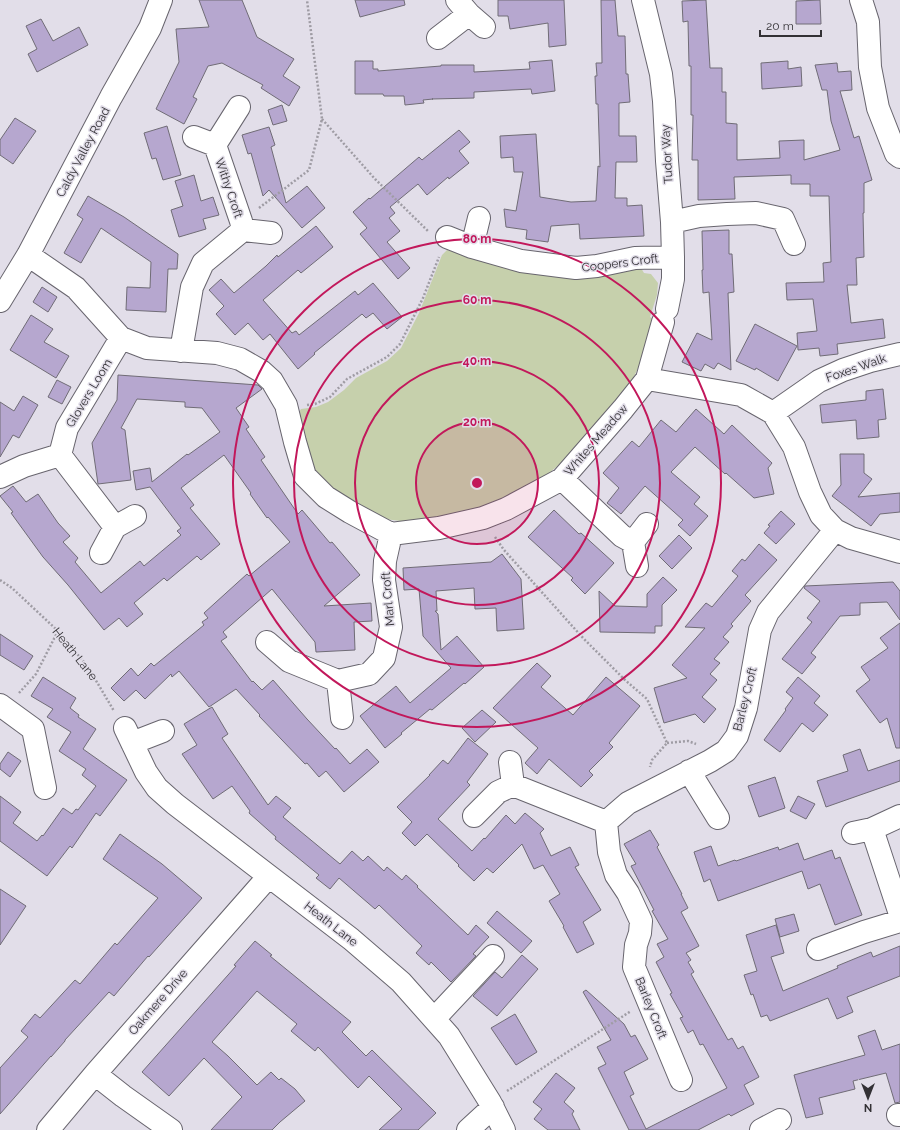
<svg xmlns="http://www.w3.org/2000/svg" width="900" height="1130" font-family="Raleway,sans-serif">
<rect width="100%" height="100%" fill="#e2dee9"/>
<!-- green -->
<path fill="#c6d0ac" d="M 447,250 L 538,274 L 641,268 L 644,273 L 651,274 L 658,283 L 657,295 L 650,317 L 655,320 L 644,355 L 632,381 L 617,404 L 562,462 L 547,475 L 512,496 L 463,513 L 418,521 L 400,521 L 385,519 L 347,500 L 318,477 L 312,465 L 298,414 L 301,409 L 316,407 L 328,402 L 344,390 L 356,378 L 387,361 L 401,348 L 419,313 L 442,255 Z"/>
<!-- building -->
<path fill="#b6a7cf" stroke="#706c76" d="M 199,0 L 242,0 L 257,37 L 294,59 L 283,76 L 300,87 L 289,106 L 261,88 L 263,85 L 222,63 L 208,66 L 193,97 L 197,99 L 184,124 L 156,109 L 179,62 L 176,29 L 209,27 Z
M 355,0 L 404,0 L 405,5 L 360,17 Z
M 498,0 L 564,0 L 566,45 L 549,47 L 548,23 L 510,29 L 508,16 L 498,16 Z
M 601,0 L 615,0 L 618,36 L 625,36 L 626,74 L 628,74 L 630,102 L 619,103 L 619,136 L 636,136 L 637,162 L 616,162 L 615,198 L 627,198 L 627,206 L 642,205 L 644,236 L 580,239 L 579,224 L 551,226 L 548,242 L 526,239 L 527,230 L 506,227 L 504,209 L 516,211 L 523,172 L 514,172 L 513,157 L 501,158 L 500,136 L 536,134 L 540,197 L 571,202 L 596,201 L 598,166 L 600,167 L 598,104 L 596,104 L 595,76 L 597,76 L 596,63 L 602,63 Z
M 706,0 L 710,68 L 722,68 L 722,92 L 726,92 L 726,123 L 737,124 L 737,160 L 780,158 L 779,141 L 804,140 L 804,160 L 840,150 L 831,121 L 827,90 L 822,90 L 815,65 L 837,63 L 838,72 L 851,71 L 852,90 L 840,91 L 854,138 L 859,136 L 872,180 L 864,183 L 864,213 L 863,213 L 864,257 L 856,258 L 857,285 L 847,285 L 851,323 L 883,319 L 885,338 L 837,344 L 838,354 L 820,356 L 819,348 L 798,350 L 797,333 L 817,331 L 813,299 L 787,300 L 786,283 L 824,282 L 823,263 L 831,262 L 829,196 L 810,196 L 810,184 L 791,184 L 791,175 L 734,177 L 735,199 L 698,200 L 698,160 L 692,160 L 693,115 L 691,115 L 691,66 L 689,66 L 688,21 L 683,22 L 682,1 Z
M 820,0 L 821,24 L 796,24 L 796,1 Z
M 41,19 L 53,41 L 79,27 L 88,45 L 37,72 L 28,54 L 37,49 L 26,26 Z
M 552,60 L 555,91 L 532,94 L 531,89 L 474,92 L 474,98 L 432,99 L 433,99 L 423,100 L 424,103 L 405,105 L 404,96 L 384,96 L 383,94 L 355,94 L 355,61 L 373,61 L 373,69 L 378,69 L 378,71 L 441,66 L 441,65 L 474,65 L 474,72 L 530,69 L 529,62 Z
M 788,61 L 788,69 L 801,67 L 802,86 L 762,89 L 761,63 Z
M 282,105 L 287,121 L 273,125 L 268,110 Z
M 15,118 L 36,131 L 13,164 L 0,155 L 0,140 Z
M 167,126 L 181,175 L 163,180 L 156,158 L 152,159 L 144,133 Z
M 269,127 L 275,145 L 271,147 L 286,203 L 307,186 L 325,208 L 302,228 L 269,190 L 263,196 L 251,153 L 248,154 L 242,135 Z
M 459,130 L 470,142 L 459,151 L 469,163 L 449,179 L 448,177 L 427,195 L 418,184 L 390,207 L 395,213 L 389,218 L 400,231 L 387,242 L 410,268 L 398,279 L 360,234 L 367,228 L 353,212 L 369,198 L 370,199 L 419,157 L 422,160 Z
M 194,175 L 201,201 L 213,197 L 219,215 L 203,219 L 206,229 L 179,237 L 171,210 L 183,206 L 175,181 Z
M 88,196 L 124,217 L 178,254 L 177,269 L 168,269 L 166,312 L 126,310 L 127,287 L 150,288 L 151,262 L 101,228 L 81,263 L 64,253 L 83,219 L 77,215 Z
M 316,226 L 333,247 L 301,273 L 298,270 L 263,300 L 292,333 L 296,331 L 299,335 L 355,291 L 358,295 L 373,283 L 402,317 L 387,329 L 373,313 L 366,318 L 362,314 L 314,353 L 315,354 L 298,369 L 270,334 L 263,340 L 248,323 L 235,335 L 216,314 L 224,306 L 209,290 L 221,279 L 234,293 L 266,266 L 277,255 L 278,257 Z
M 729,230 L 729,254 L 732,254 L 734,292 L 728,293 L 731,370 L 718,363 L 714,369 L 705,364 L 701,371 L 682,362 L 697,333 L 712,340 L 709,292 L 703,293 L 702,270 L 703,270 L 702,231 Z
M 42,287 L 57,297 L 48,312 L 33,302 Z
M 31,315 L 53,329 L 44,342 L 69,356 L 56,378 L 10,350 Z
M 755,324 L 797,346 L 778,381 L 756,368 L 755,370 L 736,361 Z
M 118,375 L 258,385 L 262,389 L 236,408 L 249,427 L 246,429 L 265,457 L 261,460 L 298,514 L 302,510 L 330,543 L 332,542 L 360,575 L 324,606 L 371,603 L 372,621 L 354,622 L 355,650 L 316,652 L 315,642 L 272,589 L 223,632 L 227,637 L 221,641 L 252,682 L 253,681 L 262,690 L 273,680 L 307,719 L 335,749 L 336,748 L 350,764 L 367,749 L 379,762 L 344,792 L 326,771 L 319,777 L 307,763 L 305,764 L 259,716 L 260,715 L 236,689 L 209,707 L 179,671 L 172,677 L 171,674 L 145,699 L 136,690 L 124,701 L 111,688 L 131,668 L 138,676 L 151,663 L 154,666 L 204,625 L 202,622 L 208,618 L 204,613 L 247,574 L 249,576 L 290,542 L 268,517 L 267,518 L 250,494 L 251,493 L 224,455 L 181,488 L 194,505 L 190,508 L 220,544 L 201,560 L 197,556 L 167,581 L 164,578 L 134,603 L 143,614 L 127,627 L 119,618 L 104,630 L 68,585 L 43,557 L 11,513 L 13,512 L 0,496 L 13,486 L 26,502 L 38,494 L 58,523 L 70,536 L 63,542 L 78,558 L 75,562 L 101,593 L 140,561 L 144,566 L 181,535 L 177,531 L 181,528 L 150,487 L 136,490 L 133,471 L 150,468 L 152,482 L 187,454 L 188,455 L 220,432 L 202,408 L 185,407 L 185,402 L 137,399 L 121,428 L 125,430 L 131,480 L 98,484 L 92,443 L 117,400 Z
M 57,380 L 71,387 L 62,404 L 48,397 Z
M 883,389 L 886,419 L 878,420 L 879,437 L 857,439 L 856,420 L 822,423 L 820,405 L 866,400 L 866,391 Z
M 23,396 L 38,405 L 19,438 L 13,435 L 0,457 L 0,402 L 14,411 Z
M 696,409 L 724,434 L 732,425 L 772,463 L 768,468 L 774,494 L 754,498 L 726,473 L 725,474 L 695,447 L 671,472 L 700,497 L 694,504 L 708,516 L 690,536 L 678,525 L 683,520 L 645,486 L 621,514 L 607,503 L 619,488 L 603,473 L 632,441 L 639,447 L 661,420 L 676,432 Z
M 840,454 L 864,454 L 864,473 L 872,479 L 858,497 L 900,493 L 900,512 L 880,514 L 871,526 L 832,496 L 841,485 Z
M 554,510 L 579,534 L 581,533 L 614,563 L 585,594 L 571,580 L 573,578 L 528,537 Z
M 781,511 L 795,524 L 776,544 L 764,533 L 770,526 L 768,525 Z
M 679,535 L 692,548 L 672,569 L 659,556 Z
M 759,544 L 777,560 L 745,595 L 751,601 L 731,624 L 733,626 L 723,637 L 729,642 L 714,659 L 720,663 L 710,674 L 717,680 L 702,697 L 716,709 L 704,723 L 695,714 L 664,723 L 654,688 L 687,678 L 672,665 L 705,628 L 685,627 L 706,603 L 712,607 L 738,576 L 732,571 L 742,559 L 745,561 Z
M 502,554 L 521,579 L 524,629 L 497,631 L 496,608 L 475,609 L 474,588 L 436,591 L 437,611 L 435,611 L 438,614 L 441,650 L 457,636 L 484,667 L 465,684 L 464,683 L 432,710 L 430,709 L 401,733 L 402,734 L 385,748 L 360,716 L 396,686 L 410,703 L 451,668 L 423,636 L 419,589 L 404,590 L 403,568 L 491,562 Z
M 663,577 L 677,590 L 662,605 L 662,626 L 655,626 L 655,633 L 600,632 L 599,591 L 615,606 L 647,607 L 647,594 Z
M 893,582 L 900,591 L 900,620 L 887,602 L 860,603 L 860,615 L 840,616 L 811,653 L 816,657 L 802,674 L 782,659 L 812,622 L 807,618 L 820,601 L 804,588 L 805,586 Z
M 900,623 L 900,748 L 896,748 L 887,718 L 880,723 L 856,691 L 870,680 L 861,667 L 888,648 L 880,638 Z
M 0,634 L 33,656 L 24,670 L 0,655 Z
M 537,663 L 551,676 L 541,687 L 573,715 L 606,677 L 640,706 L 609,743 L 613,747 L 589,771 L 593,775 L 581,787 L 549,759 L 537,774 L 525,763 L 538,748 L 493,708 Z
M 43,677 L 76,698 L 70,708 L 79,715 L 78,717 L 96,729 L 83,749 L 127,780 L 100,816 L 96,813 L 72,848 L 70,846 L 47,876 L 0,841 L 0,796 L 21,812 L 13,823 L 37,841 L 42,835 L 43,836 L 63,808 L 72,814 L 76,809 L 78,810 L 96,786 L 82,775 L 86,769 L 59,751 L 71,732 L 47,717 L 53,709 L 31,696 Z
M 798,677 L 820,696 L 814,703 L 828,715 L 813,732 L 802,723 L 780,752 L 764,740 L 786,710 L 785,709 L 793,698 L 786,692 Z
M 212,707 L 228,734 L 222,738 L 268,805 L 276,796 L 291,808 L 283,817 L 340,864 L 352,851 L 363,861 L 368,856 L 384,871 L 387,867 L 402,880 L 406,875 L 418,886 L 417,887 L 468,935 L 476,925 L 489,937 L 473,954 L 476,956 L 451,982 L 431,962 L 429,965 L 416,953 L 422,946 L 379,905 L 375,909 L 339,878 L 330,889 L 316,878 L 319,875 L 275,839 L 276,837 L 249,813 L 250,811 L 232,786 L 213,799 L 182,754 L 197,745 L 184,724 Z
M 482,710 L 496,722 L 475,742 L 462,728 Z
M 468,738 L 488,754 L 467,782 L 470,785 L 438,819 L 472,851 L 484,838 L 485,839 L 506,815 L 515,824 L 525,813 L 544,829 L 540,833 L 551,856 L 570,847 L 579,865 L 575,867 L 601,910 L 583,922 L 594,944 L 577,953 L 563,927 L 564,926 L 549,901 L 560,894 L 543,865 L 534,869 L 522,844 L 493,873 L 487,868 L 474,881 L 458,866 L 459,865 L 427,834 L 415,846 L 402,833 L 412,822 L 397,807 L 430,775 L 429,775 L 443,760 L 448,764 Z
M 860,749 L 868,771 L 900,760 L 900,781 L 826,807 L 817,781 L 848,771 L 843,755 Z
M 8,752 L 21,761 L 10,777 L 0,769 L 0,764 Z
M 775,777 L 785,808 L 759,817 L 748,786 Z
M 798,796 L 815,804 L 806,819 L 790,811 Z
M 650,830 L 659,845 L 657,847 L 682,894 L 681,894 L 688,908 L 681,912 L 699,946 L 686,953 L 691,960 L 688,962 L 694,972 L 691,974 L 728,1040 L 732,1038 L 738,1049 L 743,1046 L 759,1077 L 744,1085 L 754,1104 L 731,1116 L 729,1114 L 698,1130 L 629,1130 L 598,1068 L 606,1064 L 597,1047 L 611,1040 L 583,992 L 586,990 L 624,1024 L 631,1037 L 635,1035 L 648,1059 L 624,1072 L 634,1094 L 630,1096 L 646,1129 L 727,1088 L 703,1044 L 700,1045 L 693,1030 L 688,1033 L 680,1018 L 683,1017 L 670,994 L 672,993 L 656,962 L 664,957 L 657,944 L 668,939 L 652,911 L 654,910 L 631,866 L 636,864 L 624,844 Z
M 120,834 L 162,864 L 202,898 L 149,957 L 148,956 L 114,996 L 109,992 L 65,1040 L 65,1041 L 51,1057 L 51,1056 L 0,1114 L 0,1068 L 28,1037 L 21,1031 L 35,1014 L 40,1018 L 75,980 L 80,984 L 115,943 L 117,945 L 158,898 L 103,859 Z
M 798,843 L 804,860 L 832,850 L 835,859 L 840,857 L 862,915 L 835,925 L 820,884 L 808,889 L 802,871 L 718,901 L 710,879 L 704,882 L 694,852 L 711,846 L 718,866 L 735,860 L 736,861 L 778,847 L 779,850 Z
M 0,889 L 26,906 L 0,945 Z
M 497,911 L 532,941 L 521,953 L 487,923 Z
M 794,914 L 799,931 L 780,937 L 775,919 Z
M 776,925 L 784,953 L 771,957 L 783,991 L 838,968 L 837,966 L 871,952 L 873,957 L 900,946 L 900,976 L 847,997 L 853,1012 L 837,1019 L 828,998 L 770,1021 L 767,1015 L 761,1017 L 753,994 L 751,995 L 744,975 L 757,971 L 746,935 Z
M 255,941 L 272,955 L 270,956 L 351,1022 L 342,1032 L 366,1056 L 372,1050 L 436,1113 L 418,1130 L 379,1130 L 402,1109 L 369,1076 L 358,1088 L 318,1047 L 315,1051 L 291,1031 L 297,1024 L 257,991 L 212,1042 L 228,1056 L 257,1085 L 271,1072 L 279,1080 L 281,1078 L 295,1089 L 305,1101 L 280,1122 L 272,1130 L 211,1130 L 242,1097 L 204,1058 L 169,1096 L 142,1072 L 236,966 L 234,965 Z
M 522,955 L 538,969 L 497,1016 L 473,996 L 495,972 L 502,978 Z
M 515,1014 L 537,1052 L 516,1065 L 491,1028 Z
M 875,1030 L 882,1050 L 900,1044 L 900,1102 L 895,1103 L 886,1073 L 853,1081 L 855,1089 L 819,1098 L 823,1114 L 806,1118 L 794,1075 L 865,1055 L 858,1036 Z
M 556,1073 L 575,1088 L 564,1102 L 574,1111 L 572,1114 L 580,1130 L 548,1130 L 534,1119 L 542,1109 L 533,1102 Z"/>
<g fill="none" stroke-linecap="round" stroke-linejoin="round">
<defs>
<path id="minor" d="M 457,0 L 469,14 L 484,27
M 643,0 L 661,74 L 664,101 L 667,161 L 672,222 L 673,257 L 673,279 L 667,309
M 861,0 L 868,22 L 870,67 L 878,108 L 896,154 L 900,157
M 438,38 L 469,14
M 215,145 L 239,107
M 672,222 L 699,216 L 727,214 L 756,213 L 783,219 L 794,244
M 243,230 L 271,233
M 447,237 L 472,247 L 521,261 L 576,268 L 597,266 L 635,258 L 673,257
M 472,247 L 479,218
M 28,255 L 76,288 L 121,338 L 147,348 L 217,353 L 240,359 L 261,371 L 272,381 L 286,405 L 295,442 L 305,476 L 326,497 L 350,512 L 391,534 L 439,528 L 483,518 L 506,509 L 562,479 L 623,409 L 647,379 L 741,395 L 773,413 L 794,447 L 810,492 L 821,515 L 835,530 L 851,538 L 900,552
M 0,301 L 28,255 L 111,97 L 150,28 L 161,0
M 181,351 L 192,287 L 203,263 L 243,230 L 241,221 L 215,145 L 194,137
M 647,379 L 663,322
M 773,413 L 819,381 L 843,370 L 870,361 L 900,354
M 0,477 L 24,466 L 60,455
M 562,479 L 622,536 L 633,542 L 637,566
M 115,527 L 135,516
M 633,542 L 647,524
M 101,553 L 115,527 L 60,455 L 67,428 L 121,338
M 267,642 L 289,661 L 338,681 L 369,674 L 384,658 L 391,627 L 384,580 L 385,561 L 391,534
M 338,681 L 342,718
M 0,705 L 33,729 L 45,788
M 125,728 L 146,772 L 157,788 L 175,804 L 351,939 L 401,982 L 449,1036 L 490,1102 L 504,1130
M 132,743 L 163,731
M 510,762 L 513,785
M 689,771 L 718,818
M 474,816 L 498,792 L 513,785 L 606,822 L 628,803 L 710,761 L 726,751 L 737,736 L 746,708 L 760,630 L 768,612 L 835,530
M 900,816 L 872,829 L 900,914
M 606,822 L 609,852 L 616,875 L 628,893 L 641,921 L 640,933 L 636,945 L 634,967 L 681,1080
M 853,833 L 872,829
M 818,949 L 864,932 L 900,921
M 434,1019 L 493,956
M 95,1074 L 123,1096 L 171,1130
M 898,1115 L 900,1115
M 48,1130 L 95,1074 L 269,876
M 468,1130 L 493,1107
M 761,1130 L 780,1120"/>
</defs>
<!-- minor casing -->
<use href="#minor" stroke="#68656e" stroke-width="24"/>
<!-- path -->
<path stroke="#9f9ca4" stroke-width="2.5" stroke-dasharray="2 2" stroke-linecap="butt" d="M 322,119 L 375,179 L 428,231
M 259,208 L 309,170 L 322,119 L 307,0
M 307,405 L 315,404 L 330,397 L 347,379 L 387,357 L 400,344 L 423,298 L 439,257
M 495,537 L 504,550 L 583,638 L 625,680 L 647,699 L 667,743 L 652,760 L 650,767
M 0,580 L 12,588 L 58,631 L 88,667 L 114,711
M 19,693 L 36,674 L 58,631
M 667,743 L 688,741 L 696,744
M 507,1091 L 631,1011"/>
<!-- minor -->
<use href="#minor" stroke="#fff" stroke-width="22"/>
</g>
<!-- distance rings -->
<circle cx="477" cy="483" r="61" fill="#c2185b" fill-opacity=".12"/>
<g fill="none" stroke="#c2185b" stroke-width="2">
<circle cx="477" cy="483" r="61"/>
<circle cx="477" cy="483" r="122"/>
<circle cx="477" cy="483" r="183"/>
<circle cx="477" cy="483" r="244"/>
</g>
<g text-anchor="middle" stroke-width="3" stroke-linejoin="round" paint-order="stroke">
<!-- street labels -->
<g font-size="12" fill="#333135" stroke="#e2dee9">
<text transform="translate(83 152) rotate(-62)" y="4">Caldy Valley Road</text>
<text transform="translate(667 154) rotate(-93)" y="4">Tudor Way</text>
<text transform="translate(229 188) rotate(71)" y="4">Withy Croft</text>
<text transform="translate(620 263) rotate(-7)" y="4">Coopers Croft</text>
<text transform="translate(856 368) rotate(-19)" y="4">Foxes Walk</text>
<text transform="translate(89 393) rotate(-59)" y="4">Glovers Loom</text>
<text transform="translate(596 440) rotate(-49)" y="4">Whites Meadow</text>
<text transform="translate(388 599) rotate(-95)" y="4">Marl Croft</text>
<text transform="translate(75 654) rotate(51)" y="4">Heath Lane</text>
<text transform="translate(745 699) rotate(-76)" y="4">Barley Croft</text>
<text transform="translate(331 924) rotate(38)" y="4">Heath Lane</text>
<text transform="translate(158 1002) rotate(-49)" y="4">Oakmere Drive</text>
<text transform="translate(651 1008) rotate(68)" y="4">Barley Croft</text>
</g>
</g>
<circle cx="477" cy="483" r="6" fill="#c2185b" stroke="#e2dee9" stroke-width="2"/>
<g font-size="12" text-anchor="middle" font-weight="bold" fill="#c2185b" stroke="#e2dee9" stroke-width="3" stroke-linejoin="round" paint-order="stroke">
<text x="477" y="243">80 m</text>
<text x="477" y="304">60 m</text>
<text x="477" y="365">40 m</text>
<text x="477" y="426">20 m</text>
</g>
<!-- north arrow -->
<g transform="translate(868 1098) rotate(180)" stroke="#e2dee9" stroke-width="3" paint-order="stroke">
<path d="M0-3L7 15L0 10L-7 15Z" fill="#333135"/>
<text y="-6" font-size="11" font-weight="bold" text-anchor="middle" fill="#333135">N</text>
</g>
<!-- scale -->
<path d="M760 30v6h61v-6" fill="none" stroke="#333135" stroke-width="2"/>
<text x="766" y="30" font-size="12" fill="#333135" stroke="#e2dee9" stroke-width="3" paint-order="stroke">20 m</text>
</svg>
